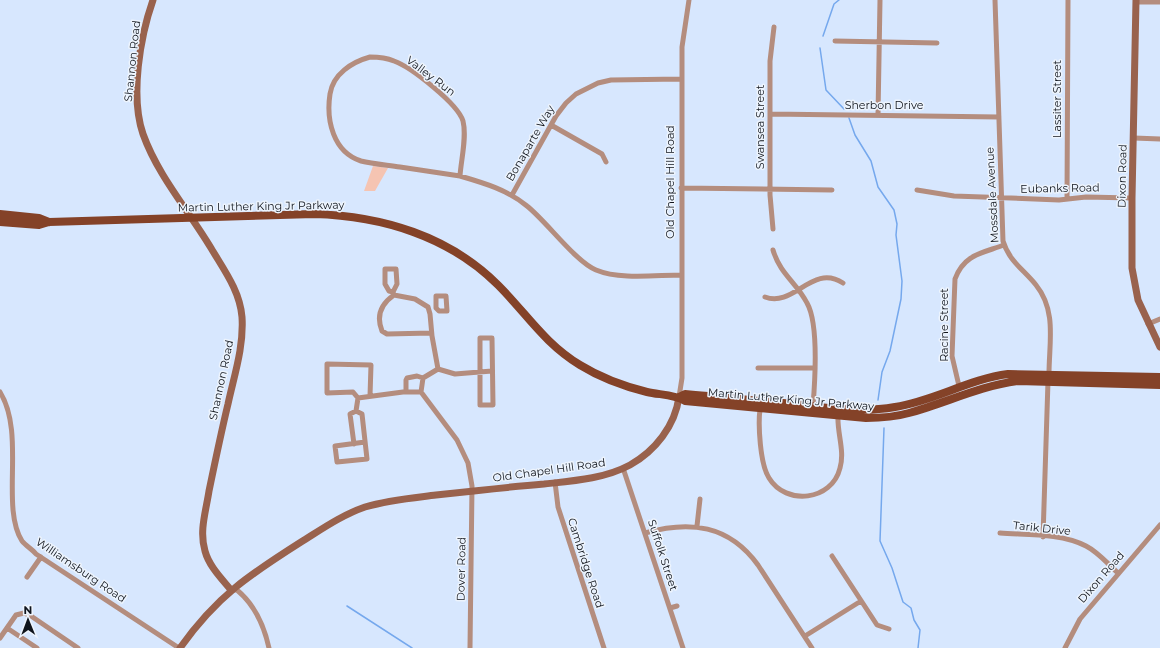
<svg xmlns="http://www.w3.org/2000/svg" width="1160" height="648" font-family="Montserrat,sans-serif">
<rect width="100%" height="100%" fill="#d7e7fe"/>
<!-- green -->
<path fill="#f5c4b2" d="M 373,166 L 388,168 L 375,191 L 364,191 Z"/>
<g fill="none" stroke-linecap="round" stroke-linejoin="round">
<!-- stream -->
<path stroke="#75a8ed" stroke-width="1.5" d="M 823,36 L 834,4 L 839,0
M 820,48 L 826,90 L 844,109
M 849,118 L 855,135 L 871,161 L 878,187 L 894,210 L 897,224 L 896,235 L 902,281 L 901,299 L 890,351 L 882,372 L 878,400
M 884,428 L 880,541 L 892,568 L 903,602 L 911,608 L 914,620 L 920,630 L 918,648
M 347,606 L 412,648"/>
<!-- street -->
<path stroke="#b48d7e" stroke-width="5" d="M 995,0 L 1003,241 C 1009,261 1023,269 1036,285 C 1057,311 1049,343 1049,374
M 1136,2 L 1160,2
M 835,41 L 937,43
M 370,57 C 379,57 387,58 394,61 C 411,67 458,104 463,121 C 467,137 461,160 460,176 C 440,173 420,170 400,167 C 387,165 373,164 361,161 C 333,152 326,120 330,94 C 333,74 352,62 370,57 Z
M 770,114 L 999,117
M 878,115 L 880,0
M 551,125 L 602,154 L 606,162
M 1134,138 L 1160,139
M 460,176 C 484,183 508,190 527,206 C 547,222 575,261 596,270 C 620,280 656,275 682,275
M 681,188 L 832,190
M 917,190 L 954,196 L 1011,198 L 1059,200 L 1086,197 L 1132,198
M 512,195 L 556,116 L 566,103 L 576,94 L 598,83 L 611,80 L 681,79
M 1067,199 L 1068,0
M 773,229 L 770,195 L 770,61 L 774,27
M 773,250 C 780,274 797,283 807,303 C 819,324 815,381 813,406
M 385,269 L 396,269 L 397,284 L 393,292 L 389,291 L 385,284 Z
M 393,292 L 394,295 L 415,299 L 428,307 L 430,314 L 432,336 L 438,369
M 394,295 C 381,304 376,316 382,331 L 387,334 L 431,333
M 436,296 L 446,296 L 447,311 L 439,311 L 436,308 Z
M 765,297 C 794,308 812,263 843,283
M 1148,324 L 1160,319
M 480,338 L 492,338 L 493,405 L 480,405 Z
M 758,368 L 814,368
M 438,369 L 423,378 L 421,392 L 457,440 L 468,463 L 472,486 L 470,648
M 438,369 L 455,374 L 492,371
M 959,386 L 952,356 L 955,279 C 964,254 983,253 1004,245
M 0,392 C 26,434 0,506 22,541 C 26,546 32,549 36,554 L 179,648
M 406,392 L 406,380 L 407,378 L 417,376 L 423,378
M 679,397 L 682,378 L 682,47 L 689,0
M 358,398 L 403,392 L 421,392
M 760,409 C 758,425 760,464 769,478 C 786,506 832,501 840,468 C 845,451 837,433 838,416
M 356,411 L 358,398 L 353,392 L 327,393 L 327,364 L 371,365 L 370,396
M 354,444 L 350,414 L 356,411 L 362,414 L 367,459 L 337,462 L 335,446 L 365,442
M 623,468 L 683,648
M 555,482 L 558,507 L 604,648
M 697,526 L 700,499
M 645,533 C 690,520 729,525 758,565 L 812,648
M 1000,533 C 1027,535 1061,533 1086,546 C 1098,552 1108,564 1118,573
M 1043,537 L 1048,381
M 832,556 L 877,625 L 889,629
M 27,577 L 41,557
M 232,590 L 237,590 C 255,605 264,625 269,648
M 670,608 L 677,606
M 7,628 L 37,648
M 805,636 L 861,601
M 0,638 L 16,615 L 24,613 L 31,616 L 78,648
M 1065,648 L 1080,619 L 1160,525"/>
<!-- secondary -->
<path stroke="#99624d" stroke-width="7" d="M 153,0 C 140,37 130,96 143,134 C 158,176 189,211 211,248 C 224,270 240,291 242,317 C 244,347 234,376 228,404 C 221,433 215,462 209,491 C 206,511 199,531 205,551 C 209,566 221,578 231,590
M 1136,0 L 1132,198 L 1132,268 L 1138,300 L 1160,347
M 180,648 C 217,596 249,575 301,542 C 322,529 342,515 365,507 C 388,500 412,498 436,495 C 472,491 508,487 544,484 C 572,481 604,479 630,465 C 655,451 675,426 679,397"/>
<!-- primary -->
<path stroke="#844228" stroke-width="8" d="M 0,214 L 39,218 L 49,222
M 0,222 L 39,225 L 49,222 L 314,214 C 382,216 449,236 498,285 C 527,314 544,343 580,365 C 601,378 623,386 647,392 C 659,395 674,394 685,401 L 866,418 C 880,418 895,417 909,413 C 946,403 979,386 1018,381 L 1160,385
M 679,397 L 685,394 C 722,397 758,401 795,404 C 828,408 862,413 895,407 C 934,401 969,379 1008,374 L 1160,377"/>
</g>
<g text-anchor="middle" stroke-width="3" stroke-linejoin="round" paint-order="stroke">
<!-- street labels -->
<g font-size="11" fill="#0f141c" stroke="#edf4fd">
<text transform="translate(132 61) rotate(-84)" y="4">Shannon Road</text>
<text transform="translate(431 76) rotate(37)" y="4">Valley Run</text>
<text transform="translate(1057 99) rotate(-90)" y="4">Lassiter Street</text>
<text x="884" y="109">Sherbon Drive</text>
<text transform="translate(760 127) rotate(-90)" y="4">Swansea Street</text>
<text transform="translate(530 143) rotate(-60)" y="4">Bonaparte Way</text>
<text transform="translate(1122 176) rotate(-89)" y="4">Dixon Road</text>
<text transform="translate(670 182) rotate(-90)" y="4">Old Chapel Hill Road</text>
<text transform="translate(1060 188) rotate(-1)" y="4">Eubanks Road</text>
<text transform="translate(992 195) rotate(-93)" y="4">Mossdale Avenue</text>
<text transform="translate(261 206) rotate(-1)" y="4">Martin Luther King Jr Parkway</text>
<text transform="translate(944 325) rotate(-90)" y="4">Racine Street</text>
<text transform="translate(221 380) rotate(-78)" y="4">Shannon Road</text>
<text transform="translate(791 399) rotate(5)" y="4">Martin Luther King Jr Parkway</text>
<text transform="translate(549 470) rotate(-8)" y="4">Old Chapel Hill Road</text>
<text transform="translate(1042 528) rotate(6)" y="4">Tarik Drive</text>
<text transform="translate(663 555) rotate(72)" y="4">Suffolk Street</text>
<text transform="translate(586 563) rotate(72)" y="4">Cambridge Road</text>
<text transform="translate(461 569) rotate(-89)" y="4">Dover Road</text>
<text transform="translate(81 570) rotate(34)" y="4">Williamsburg Road</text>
<text transform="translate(1101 577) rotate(-49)" y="4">Dixon Road</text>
</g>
</g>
<!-- north arrow -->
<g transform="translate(28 620) rotate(359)" stroke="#edf4fd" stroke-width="3" paint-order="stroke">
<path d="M0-3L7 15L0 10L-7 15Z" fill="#0f141c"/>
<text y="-6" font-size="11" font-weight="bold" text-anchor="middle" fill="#0f141c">N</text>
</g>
</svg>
